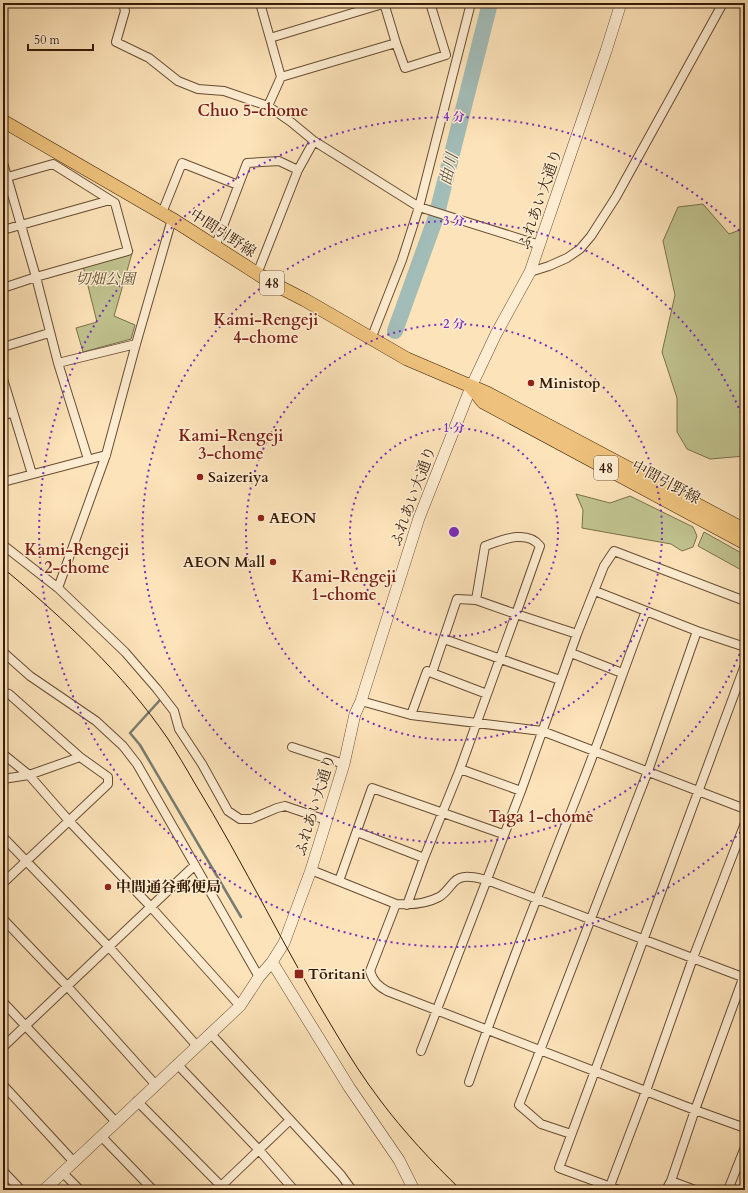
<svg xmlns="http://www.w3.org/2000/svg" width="748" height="1193" font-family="Cardo,'Noto Serif JP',serif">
<rect width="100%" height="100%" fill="#fde3b9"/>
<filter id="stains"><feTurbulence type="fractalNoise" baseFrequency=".005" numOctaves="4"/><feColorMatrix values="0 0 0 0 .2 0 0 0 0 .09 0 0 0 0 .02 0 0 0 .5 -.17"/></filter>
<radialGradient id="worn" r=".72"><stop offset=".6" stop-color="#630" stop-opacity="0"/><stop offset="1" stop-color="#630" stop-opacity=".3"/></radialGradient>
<!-- green -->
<path fill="#c0c38f" stroke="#7a6f4a" d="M 703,204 L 729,234 L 745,228 L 745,456 L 710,459 L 687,449 L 677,432 L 677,398 L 662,352 L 675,295 L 663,241 L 678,207 Z
M 133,250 L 114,316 L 135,325 L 131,339 L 83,352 L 76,328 L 97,322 L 83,266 Z
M 576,494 L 610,503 L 630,496 L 693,527 L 697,536 L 693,547 L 682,551 L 671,544 L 582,528 L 583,510 Z
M 704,532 L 745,555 L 745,572 L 698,546 Z"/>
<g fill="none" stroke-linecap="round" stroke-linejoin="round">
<!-- stream -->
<path stroke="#767c70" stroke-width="2.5" d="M 160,700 L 130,733 L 140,745 L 241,917"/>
<!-- river -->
<path stroke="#a2bcb8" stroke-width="16" d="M 395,331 L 436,217 L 490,3"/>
<defs>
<path id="minor" d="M 123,3 L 125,11 L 116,42 L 149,58 L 178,81 L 198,89 L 224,91 L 268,106 L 291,122 L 314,141 L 419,207 L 540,245
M 260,3 L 281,77 L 268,106
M 384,3 L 396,43 L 405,68 L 446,55 L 430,3
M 270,38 L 386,3
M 281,77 L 396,43
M 3,163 L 36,277 L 58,363 L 88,459
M 162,213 L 182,163 L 238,185
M 3,230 L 110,200
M 215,247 L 247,163 L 279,161 L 298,170
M 530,272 L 549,266 L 567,258 L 580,249 L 591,236 L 616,197 L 723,3
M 257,274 L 298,170 L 314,141
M 3,288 L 36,277 L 128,251 L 115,203 L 53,164 L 4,178
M 371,339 L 402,260 L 419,207 L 471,3
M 3,347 L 49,333
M 58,363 L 136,344
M 3,379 L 32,474
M 3,416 L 12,412
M 3,482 L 106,455
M 3,545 L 58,588 L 125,652 L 157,689 L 174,711 L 179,729 L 202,764 L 228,811 L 240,819 L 251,819 L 277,808 L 285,806 L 326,820
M 58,588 L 106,455 L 136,344 L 172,219
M 595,591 L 697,631 L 745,647
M 444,639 L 560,680
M 3,652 L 30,676 L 96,721 L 123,746 L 137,764 L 259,977
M 571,653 L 622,673
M 432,673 L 487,694
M 3,692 L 9,694 L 80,757 L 108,777 L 108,784 L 3,883
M 361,701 L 411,715 L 542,731 L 745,809
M 411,715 L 427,671 L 432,673 L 457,599 L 476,600 L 516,614 L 540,546 C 527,529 502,540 485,546 L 476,600
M 292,747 L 344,764
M 3,754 L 29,775 L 70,822 L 151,907 L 240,1006
M 460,769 L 521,791
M 3,779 L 29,775 L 80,757
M 357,832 L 424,858
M 3,837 L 109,947 L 197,1046
M 311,870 L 396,904 C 410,905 426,904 439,897 C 445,894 449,887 454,882 C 462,873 477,878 487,880 L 745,978
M 339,881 L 372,788 L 503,834
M 396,904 L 370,971 C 373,981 378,986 387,991 L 695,1110 L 745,1128
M 407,905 L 424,858 L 460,769 L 516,614 L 577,634
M 3,919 L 67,986 L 155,1084
M 3,1002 L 116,1122
M 210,1033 L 341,1175 L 352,1190
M 3,1047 L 195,865
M 421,1051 L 521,791 L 577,634 L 604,566 L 614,551 L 745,601
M 177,1064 L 259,1150 L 294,1190
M 469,1082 C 504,979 545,878 585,776 C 606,722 625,666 646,611
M 3,1085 L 74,1162
M 137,1101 L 225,1190
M 571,1134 L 541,1124 L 519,1105 L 648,771 L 697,631
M 101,1136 L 153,1190
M 3,1171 L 21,1190
M 63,1173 L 80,1190
M 671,1181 L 695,1190
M 610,1186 L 646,1091 L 693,958 L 745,823
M 217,1190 L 290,1120
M 619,1190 L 559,1168 L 745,665
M 666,1190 L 671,1181 L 695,1110 L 745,973
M 728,1190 L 745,1147"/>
<path id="tertiary" d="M 272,962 L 349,1087 L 399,1160 L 414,1190
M 44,1190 L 240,1006 L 259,977 L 272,962 L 284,943 L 311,870 L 344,764 L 355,714 L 361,701 L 419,518 L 471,387 L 496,334 L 530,272 L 606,51 L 621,3"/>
<path id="primary" d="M 3,121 L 172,219 L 272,283 L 305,300 L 407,359 L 487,393 L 745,530
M 471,387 L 483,402 L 745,543"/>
</defs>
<!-- minor casing -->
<use href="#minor" stroke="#674d32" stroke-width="10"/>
<!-- tertiary casing -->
<use href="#tertiary" stroke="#674d32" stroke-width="12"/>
<!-- primary casing -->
<use href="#primary" stroke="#351b05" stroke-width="14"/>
<!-- minor -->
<use href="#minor" stroke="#feedd2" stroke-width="8"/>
<!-- tertiary -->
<use href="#tertiary" stroke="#feedd2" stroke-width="11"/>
<!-- primary -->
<use href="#primary" stroke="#eec27c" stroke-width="13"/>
<!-- tram -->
<path stroke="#351b05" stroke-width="1" d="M 3,568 C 64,619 123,673 168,739 C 177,753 186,768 194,782 C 245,865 286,952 337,1035 C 350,1057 364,1079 380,1100 C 404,1132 432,1162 461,1190"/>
</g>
<!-- distance rings -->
<g fill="none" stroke="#7b2cbf" stroke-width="2" stroke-dasharray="2 4">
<circle cx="454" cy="532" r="104"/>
<circle cx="454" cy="532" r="208"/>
<path d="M744 643A311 311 0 1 1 744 421"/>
<path d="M745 828A415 415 0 1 1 745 236"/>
</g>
<!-- markers -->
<g fill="#8f2418" stroke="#feedd2" stroke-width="1.5">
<circle cx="531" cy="383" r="4"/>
<circle cx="200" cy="477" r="4"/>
<circle cx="261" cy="518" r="4"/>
<circle cx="273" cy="562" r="4"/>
<circle cx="108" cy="887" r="4"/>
<rect x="294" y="969" width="10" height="10" rx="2"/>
</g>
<g text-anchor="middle" stroke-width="3" stroke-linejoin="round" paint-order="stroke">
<!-- shield labels -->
<g fill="#feedd2" stroke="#715a42" stroke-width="1">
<rect x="260" y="271" width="24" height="24" rx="3"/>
<rect x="594" y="456" width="24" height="24" rx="3"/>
</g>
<g font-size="14" font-weight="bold" fill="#351b05">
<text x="272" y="288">48</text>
<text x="606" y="473">48</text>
</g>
<!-- street labels -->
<g font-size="15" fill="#351b05" stroke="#feedd2">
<text transform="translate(540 199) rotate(-71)" y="5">ふれあい大通り</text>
<text transform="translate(223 233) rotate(33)" y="5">中間引野線</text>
<text transform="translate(666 482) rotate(28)" y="5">中間引野線</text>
<text transform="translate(413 496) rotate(-70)" y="5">ふれあい大通り</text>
<text transform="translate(315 805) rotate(-73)" y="5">ふれあい大通り</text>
</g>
<!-- park labels -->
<g font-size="15" font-style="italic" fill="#5f4d2e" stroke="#feedd2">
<text x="105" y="284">切畑公園</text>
</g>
<!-- poi labels -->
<g font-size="15" font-weight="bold" fill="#351b05" stroke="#feedd2" text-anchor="start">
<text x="539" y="388">Ministop</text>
<text x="208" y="482">Saizeriya</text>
<text x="269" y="523">AEON</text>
<text x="265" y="567" text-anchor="end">AEON Mall</text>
<text x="116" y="892">中間通谷郵便局</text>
<text x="308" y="979">Tōritani</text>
</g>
<!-- neighbourhood labels -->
<g font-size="16" font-weight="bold" fill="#7a1f14" stroke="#feedd2">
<text x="253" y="116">Chuo 5-chome</text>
<text x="266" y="325">Kami-Rengeji<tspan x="266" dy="18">4-chome</tspan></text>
<text x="231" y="441">Kami-Rengeji<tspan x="231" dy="18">3-chome</tspan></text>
<text x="77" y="555">Kami-Rengeji<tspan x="77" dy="18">2-chome</tspan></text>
<text x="344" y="582">Kami-Rengeji<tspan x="344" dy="18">1-chome</tspan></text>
<text x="541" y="822">Taga 1-chome</text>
</g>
<!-- water labels -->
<g font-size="16" font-style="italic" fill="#5b5344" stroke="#feedd2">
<text transform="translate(448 169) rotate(-76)" y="6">曲川</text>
</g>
</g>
<circle cx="454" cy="532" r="6" fill="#7b2cbf" stroke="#feedd2" stroke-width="2"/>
<g font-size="12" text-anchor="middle" font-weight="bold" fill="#7b2cbf" stroke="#feedd2" stroke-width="3" stroke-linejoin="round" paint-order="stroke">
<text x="454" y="121">4 分</text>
<text x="454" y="225">3 分</text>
<text x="454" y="328">2 分</text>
<text x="454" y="432">1 分</text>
</g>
<!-- margin -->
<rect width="748" height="1193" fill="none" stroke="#fde3b9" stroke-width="16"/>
<rect x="4" y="4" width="740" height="1185" fill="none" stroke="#351b05" stroke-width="2"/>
<rect x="8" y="8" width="732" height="1177" fill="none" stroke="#351b05"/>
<!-- scale -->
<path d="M28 44v6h65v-6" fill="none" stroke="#351b05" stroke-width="2"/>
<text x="34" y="44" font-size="12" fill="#351b05" stroke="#feedd2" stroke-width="3" paint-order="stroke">50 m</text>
<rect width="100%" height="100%" filter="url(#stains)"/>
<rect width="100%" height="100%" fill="url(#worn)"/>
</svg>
